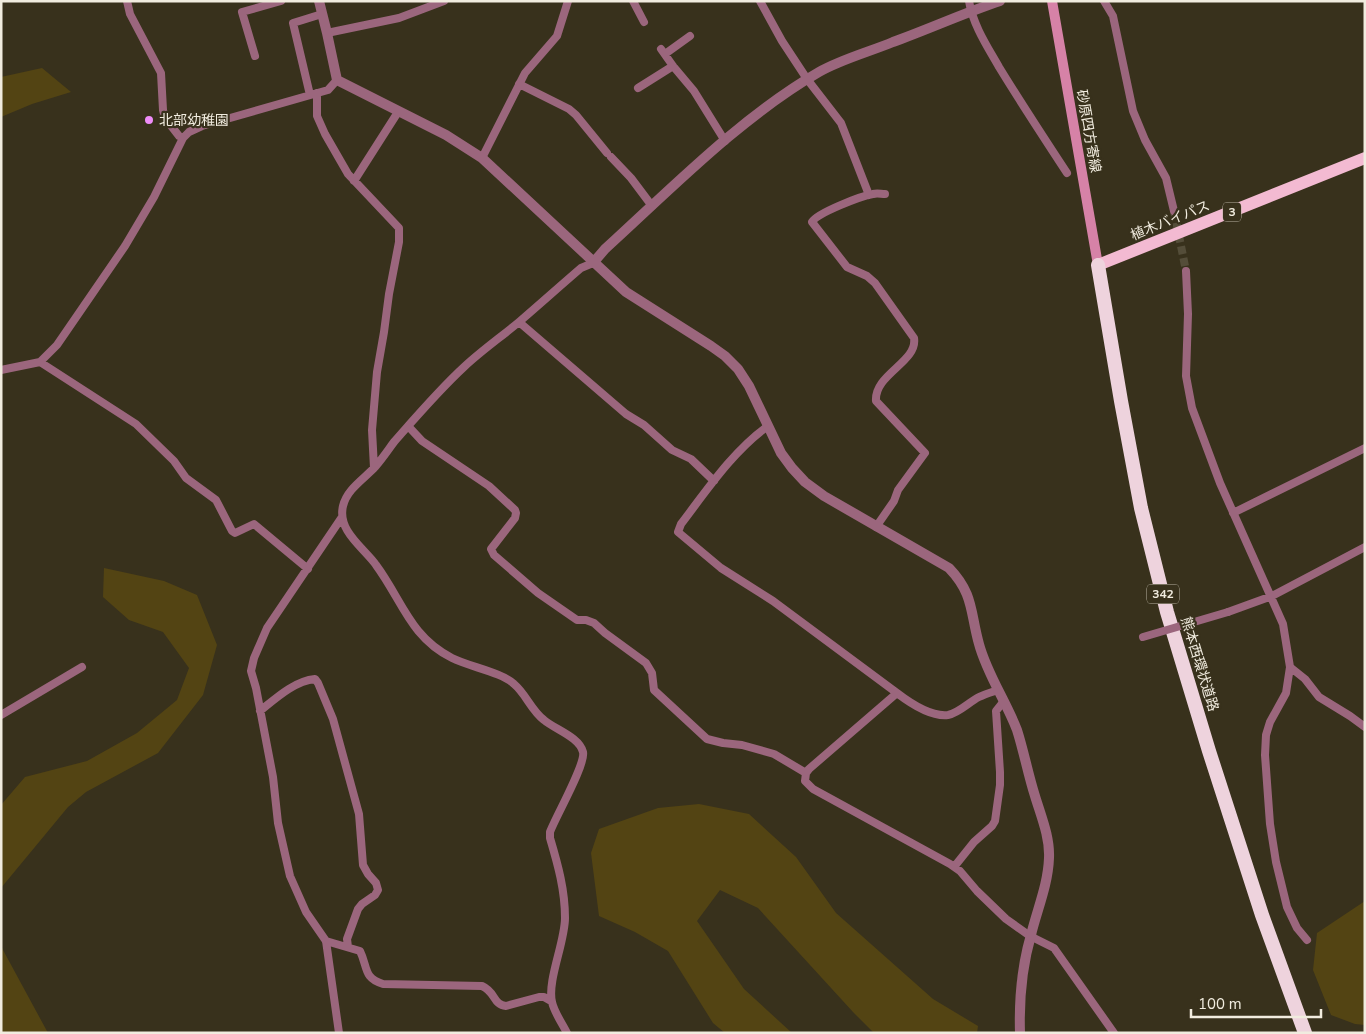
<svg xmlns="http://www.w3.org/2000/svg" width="1366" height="1034" font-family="'Nunito Sans','Noto Sans JP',sans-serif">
<rect width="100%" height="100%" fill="#38311c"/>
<!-- green -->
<path fill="#534413" d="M 42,68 L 71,92 L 32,104 L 1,117 L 1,77 Z
M 104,568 L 164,581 L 197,595 L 217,645 L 203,695 L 158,753 L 86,792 L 68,807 L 1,888 L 1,805 L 25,777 L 87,761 L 137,733 L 177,700 L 189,668 L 163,632 L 129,620 L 103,597 Z
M 699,804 L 749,814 L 796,857 L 836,913 L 933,999 L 978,1026 L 977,1033 L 874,1033 L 853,1012 L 758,908 L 720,890 L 697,921 L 744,989 L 792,1033 L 725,1033 L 713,1023 L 668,951 L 635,932 L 599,916 L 591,853 L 599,829 L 658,808 Z
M 1365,901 L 1365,1025 L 1355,1024 L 1331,1015 L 1313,970 L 1317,933 Z
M 1,945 L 3,950 L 48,1033 L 1,1033 Z"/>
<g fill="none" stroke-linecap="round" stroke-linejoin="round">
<!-- minor-tunnel -->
<path stroke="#544d39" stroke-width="8" stroke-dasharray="8 4" stroke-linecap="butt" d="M 1174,211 L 1186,271"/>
<!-- minor -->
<path stroke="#9b667d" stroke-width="8" d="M 127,1 L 130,14 L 161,73 L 163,110 L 165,118 L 179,136 L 183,138
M 633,1 L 644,22
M 760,1 L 782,41 L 807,79 L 841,123 L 869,195
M 969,1 C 973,25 987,46 999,67 C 1021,103 1044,138 1067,173
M 1104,1 L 1113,16 L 1133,111 L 1145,140 L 1166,178 L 1174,211
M 327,33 L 399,18 L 444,1
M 661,49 L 673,66 L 694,91 L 725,141
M 665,54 L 690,36
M 255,56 L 242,12 L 281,1
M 519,84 L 569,109 L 576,115 L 607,153
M 638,88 L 673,66
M 317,93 L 317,116 L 325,134 L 348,174 L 399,228 L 399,242 L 389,294 L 384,332 L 377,372 L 372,430 L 374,468
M 310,95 L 293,23 L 322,14
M 611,157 L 631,178 L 652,206
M 482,158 L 525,73 L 557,36 L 568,1
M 354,181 L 398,112
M 1186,271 L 1188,314 L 1186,376 L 1192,408 L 1220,483 L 1283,624 L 1290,667 L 1305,679 L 1319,697 L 1350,716 L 1365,727
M 519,322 L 626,414 L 644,425 L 672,450 L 691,459 L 714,481
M 40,362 L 136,424 L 174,461 L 186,478 L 216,500 L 232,531 L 235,533 L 254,524 L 308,569
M 1,370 L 40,362 L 57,345 L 125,246 L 154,197 L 183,138 L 189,132 L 202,126 L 328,90 L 337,80
M 408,426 L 422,441 L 489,486 L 515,510 L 516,513 L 515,518 L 491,549 L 494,555 L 538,593 L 577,620 L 586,620 L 594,623 L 605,633 L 646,663 L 652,673 L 654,690 L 707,739 L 723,743 L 742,745 L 774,754 L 806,773
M 768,426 C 733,451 707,490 681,524 L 678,532 L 721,568 L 773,601 L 897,693
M 1233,513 L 1365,448
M 876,527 L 894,501 L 898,490 L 925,453 L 876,401 C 874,374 918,362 914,338 L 875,283 L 867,276 L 847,267 L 812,222 C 817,213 861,196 873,194 C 877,193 881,194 885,194
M 1228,612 L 1272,596 L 1365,547
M 1290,667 L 1286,693 L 1270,722 L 1266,735 L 1265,755 L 1270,824 L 1276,862 L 1287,907 L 1297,928 L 1307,940
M 998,690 C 992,692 985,694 979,697 C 969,702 959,713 948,715 C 930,717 910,703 897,693 L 809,769 L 806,773 L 805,781 L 813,789 L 950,864 L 960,871 L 977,891 L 1006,919 L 1030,936 L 1054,948 L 1114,1033
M 260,711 C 275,699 294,681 315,679 L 318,683 L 333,719 L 359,814 L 363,865 L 368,874 L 376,883 L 378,890 L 375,895 L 362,904 L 358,909 L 347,939 L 348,947
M 1,715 L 82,667
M 954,867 L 974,842 L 992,826 L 995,821 L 1000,785 L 1000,772 L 996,711 L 1004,701
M 326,941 L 360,951 C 368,967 363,978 383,984 L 482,986 C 496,992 493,1005 506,1006 L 539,997 L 544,997 L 551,1001
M 339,1033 L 326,941 L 306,912 L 290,876 L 278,823 L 273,777 L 256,688 L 251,671 L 254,658 L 267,628 L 342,517
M 567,1033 C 562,1023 554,1012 552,1002 C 547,981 565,942 565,918 C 565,890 558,865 550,838 L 550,832 C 556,816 586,764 583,752 C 579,737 556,730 544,720 C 531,710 526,694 514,684 C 501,672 470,667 452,658 C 410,637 402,600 376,565 C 364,548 337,531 343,506 C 347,489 364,479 375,467 C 382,459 388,450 394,442 C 416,417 439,390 464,367 C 481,351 501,337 519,322 C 540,304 560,286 581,268 L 593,263"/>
<!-- tertiary -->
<path stroke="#9b667d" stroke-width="10" d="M 319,1 L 327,33 L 337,80 L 446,135 L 482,158 L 626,292 L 711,346 L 725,356 L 738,369 L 749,386 L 781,453 L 792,468 L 805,482 L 824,496 L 949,568 C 974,594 970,612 979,644 C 987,674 1006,701 1017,730 C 1024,752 1028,774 1035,796 C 1041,816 1050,837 1049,858 C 1048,885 1037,910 1031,935 C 1022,966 1019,1001 1020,1033
M 593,263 L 605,249 C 672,188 741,117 819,72 C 842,59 869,52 893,42 C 929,29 964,13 1000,1"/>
<!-- secondary -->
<path stroke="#d682a7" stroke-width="10" d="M 1052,1 L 1098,265"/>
<!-- trunk -->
<path stroke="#f3bad2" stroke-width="12" d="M 1098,265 L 1365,158"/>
<!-- motorway -->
<path stroke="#eed3dd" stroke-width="14" d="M 1098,265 L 1121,401 L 1141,508 L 1167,612 L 1209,751 L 1262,915 L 1305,1033"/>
<!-- minor-bridge -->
<path stroke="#9b667d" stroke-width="8" d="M 1143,637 L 1228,612"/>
</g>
<!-- markers -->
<circle fill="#ee8cf8" stroke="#38311c" stroke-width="2" cx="149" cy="120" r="5"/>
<g text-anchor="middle" stroke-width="4.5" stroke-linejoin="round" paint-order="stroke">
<!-- shield labels -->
<g fill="#38311c" stroke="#bab4a4" stroke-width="1">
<rect x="1223" y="202.5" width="18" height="19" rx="4"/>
<rect x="1147" y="584.5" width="32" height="19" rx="4"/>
</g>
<g font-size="12" font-weight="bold" fill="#f1ecdf">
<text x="1232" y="216">3</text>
<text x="1163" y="598">342</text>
</g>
<!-- poi labels -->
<g font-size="14" fill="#f1ecdf" stroke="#38311c" text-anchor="start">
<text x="159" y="125">北部幼稚園</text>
</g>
<!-- street labels -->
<g font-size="14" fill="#f1ecdf" stroke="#38311c">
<text transform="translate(1089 131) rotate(80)" y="5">砂原四方寄線</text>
<text transform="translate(1170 220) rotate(-22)" y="5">植木バイパス</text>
<text transform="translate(1200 664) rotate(73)" y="5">熊本西環状道路</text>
</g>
</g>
<!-- border -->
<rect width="1366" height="1034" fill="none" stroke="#f1ecdf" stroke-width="5"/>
<!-- scale -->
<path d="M1191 1009v8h130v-8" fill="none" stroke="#f1ecdf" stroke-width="2.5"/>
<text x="1198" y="1009" font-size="15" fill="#f1ecdf" stroke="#38311c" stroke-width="4" paint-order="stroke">100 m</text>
</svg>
